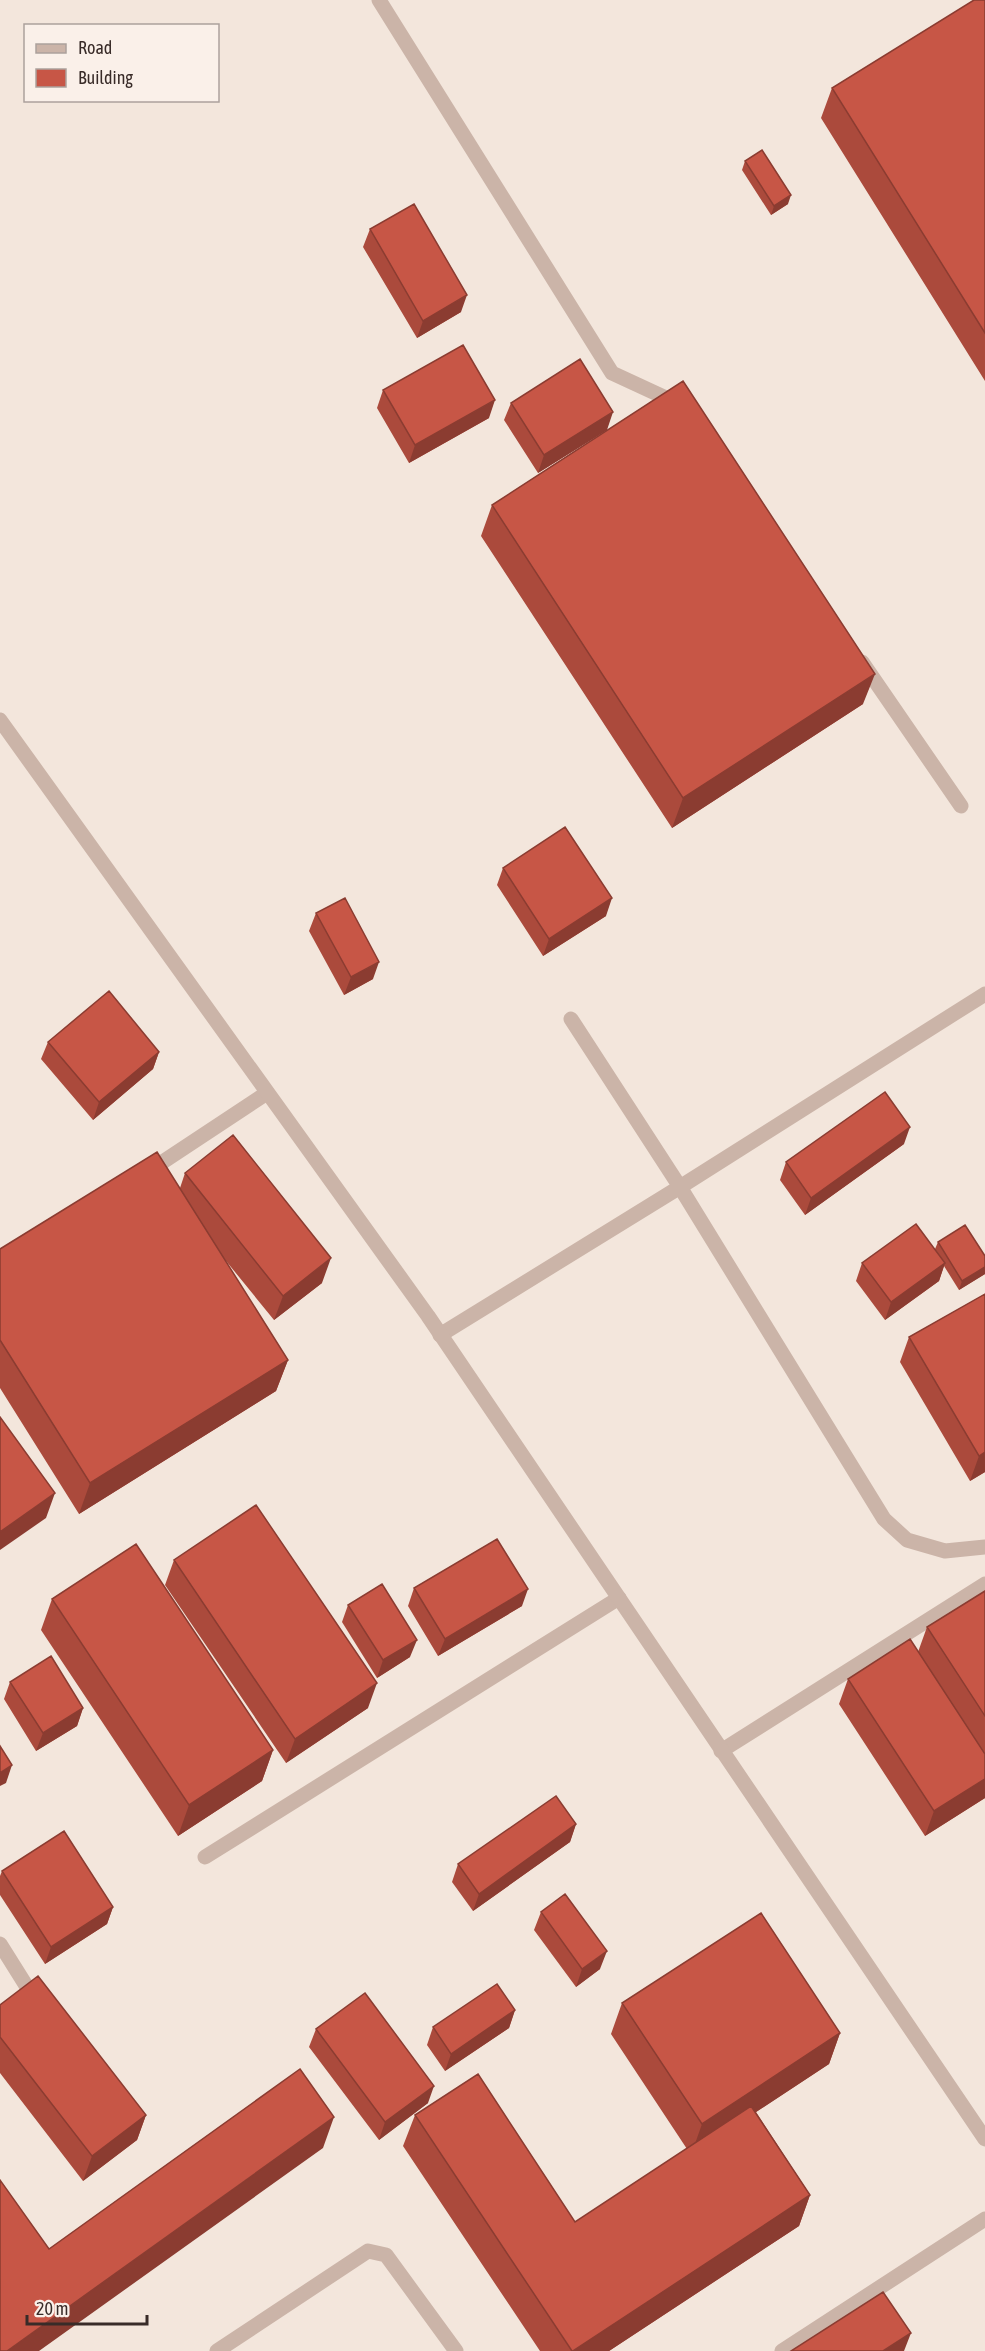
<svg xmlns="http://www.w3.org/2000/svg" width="985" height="2351" font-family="'Asap Condensed',sans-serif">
<rect width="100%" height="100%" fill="#f3e6dc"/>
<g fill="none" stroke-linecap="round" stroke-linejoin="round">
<!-- service -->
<path stroke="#cbb4a8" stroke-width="15" d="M 379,0 L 612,373 L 679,404
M 862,662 L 961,806
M 571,1019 L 680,1187 L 884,1519 L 907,1540 L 945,1551 L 985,1547
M 149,1171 L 267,1093
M 440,1335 L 680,1187 L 985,994
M 721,1751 L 985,1584
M 205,1857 L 619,1598
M 0,1944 L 32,1995 L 0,2016
M 217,2351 L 368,2251 L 386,2255 L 456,2351
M 782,2351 L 985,2219"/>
<!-- minor -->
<path stroke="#cbb4a8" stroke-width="15" d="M 0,720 L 428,1316 L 985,2139"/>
</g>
<!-- wall -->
<path fill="#ab4a3c" d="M 985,0 L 985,381 L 821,118 L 832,88 Z
M 745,161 L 788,204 L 771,215 L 742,170 Z
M 370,229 L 461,312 L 417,338 L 363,247 Z
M 383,390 L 489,418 L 409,463 L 377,408 Z
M 511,403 L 607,430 L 538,473 L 504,420 Z
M 492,505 L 863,704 L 672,828 L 481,536 Z
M 503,868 L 606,916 L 543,956 L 497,885 Z
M 316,913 L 373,979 L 344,995 L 309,931 Z
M 48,1042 L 159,1052 L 153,1069 L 93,1120 L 41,1059 Z
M 904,1144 L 805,1215 L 780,1180 L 786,1162 Z
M 185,1173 L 322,1283 L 274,1320 L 222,1256 L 288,1360 L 276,1391 L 79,1514 L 0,1388 L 0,1249 L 180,1188 Z
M 938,1242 L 985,1256 L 985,1274 L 959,1290 L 944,1266 L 939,1281 L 885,1320 L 856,1281 L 862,1263 L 935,1249 Z
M 985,1294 L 985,1472 L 970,1481 L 900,1362 L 909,1337 Z
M 174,1560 L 368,1708 L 286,1763 L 165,1585 Z
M 414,1588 L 522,1606 L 438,1656 L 408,1606 Z
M 985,1591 L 985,1798 L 925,1836 L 839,1704 L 848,1679 L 918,1652 L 927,1627 Z
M 52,1599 L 273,1750 L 262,1781 L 178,1836 L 41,1630 Z
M 348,1605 L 410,1657 L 377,1678 L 342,1622 Z
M 10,1682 L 83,1708 L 77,1726 L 36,1751 L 4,1699 Z
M 576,1824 L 570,1842 L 473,1911 L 452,1882 L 458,1864 Z
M 2,1871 L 113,1907 L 107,1924 L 45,1964 L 0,1895 L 0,1876 Z
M 541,1912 L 600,1969 L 576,1987 L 534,1930 Z
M 622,2003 L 840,2033 L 829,2064 L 756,2112 L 810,2195 L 799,2226 L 609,2351 L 540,2351 L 403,2146 L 415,2115 L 575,2222 L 687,2149 L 611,2034 Z
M 0,2005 L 146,2115 L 137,2140 L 83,2181 L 0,2073 Z
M 515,2010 L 509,2028 L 445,2071 L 427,2045 L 433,2027 Z
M 316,2029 L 428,2103 L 379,2140 L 309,2047 Z"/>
<!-- shaded-wall -->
<path fill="#8b3c31" d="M 791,195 L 788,204 L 771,215 L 774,206 Z
M 467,295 L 461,312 L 417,338 L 423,321 Z
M 495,400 L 489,418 L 409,463 L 415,445 Z
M 613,412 L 607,430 L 538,473 L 544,455 Z
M 875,674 L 863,704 L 672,828 L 683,798 Z
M 612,898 L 606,916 L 543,956 L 549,939 Z
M 379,962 L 373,979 L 344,995 L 351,977 Z
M 159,1052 L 153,1069 L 93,1120 L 99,1102 Z
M 910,1127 L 904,1144 L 805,1215 L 811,1198 Z
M 331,1258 L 322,1283 L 274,1320 L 283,1296 Z
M 945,1263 L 939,1281 L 885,1320 L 891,1302 Z
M 985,1267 L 985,1274 L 959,1290 L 962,1281 Z
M 288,1360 L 276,1391 L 79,1514 L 90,1483 Z
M 985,1452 L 985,1472 L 970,1481 L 979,1456 Z
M 55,1493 L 46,1518 L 0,1550 L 0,1532 Z
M 528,1589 L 522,1606 L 438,1656 L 445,1639 Z
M 417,1640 L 410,1657 L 377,1678 L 383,1660 Z
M 377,1683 L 368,1708 L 286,1763 L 295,1739 Z
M 83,1708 L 77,1726 L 36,1751 L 43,1733 Z
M 273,1750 L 262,1781 L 178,1836 L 189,1805 Z
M 12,1765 L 6,1783 L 0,1786 L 0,1773 Z
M 985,1779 L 985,1798 L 925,1836 L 934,1811 Z
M 576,1824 L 570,1842 L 473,1911 L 479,1894 Z
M 113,1907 L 107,1924 L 45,1964 L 51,1947 Z
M 607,1951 L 600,1969 L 576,1987 L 582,1969 Z
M 515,2010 L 509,2028 L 445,2071 L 451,2054 Z
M 840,2033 L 829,2064 L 691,2155 L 702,2124 Z
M 434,2086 L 428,2103 L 379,2140 L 385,2122 Z
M 146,2115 L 137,2140 L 83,2181 L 92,2156 Z
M 334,2117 L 323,2148 L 39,2351 L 7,2351 Z
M 810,2195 L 799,2226 L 609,2351 L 573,2351 Z
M 911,2333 L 904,2351 L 883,2351 Z"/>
<!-- building -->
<path fill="#c75646" stroke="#8b3c31" stroke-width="1.5" d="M 974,0 L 985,0 L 985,333 L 832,88 Z
M 762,150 L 791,195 L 774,206 L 745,161 Z
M 414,204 L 467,295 L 423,321 L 370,229 Z
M 463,345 L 495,400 L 415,445 L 383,390 Z
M 580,359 L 613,412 L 544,455 L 511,403 Z
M 683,381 L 875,674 L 683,798 L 492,505 Z
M 565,827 L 612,898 L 549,939 L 503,868 Z
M 345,898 L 379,962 L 351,977 L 316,913 Z
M 109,991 L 159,1052 L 99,1102 L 48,1042 Z
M 885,1092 L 910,1127 L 811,1198 L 786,1162 Z
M 233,1135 L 331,1258 L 283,1296 L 185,1173 Z
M 157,1152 L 288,1360 L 90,1483 L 0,1340 L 0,1249 Z
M 916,1224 L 945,1263 L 891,1302 L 862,1263 Z
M 965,1225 L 985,1256 L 985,1267 L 962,1281 L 938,1242 Z
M 985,1294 L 985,1452 L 979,1456 L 909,1337 Z
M 0,1417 L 55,1493 L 0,1532 Z
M 256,1505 L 377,1683 L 295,1739 L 174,1560 Z
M 497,1539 L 528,1589 L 445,1639 L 414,1588 Z
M 136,1544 L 273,1750 L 189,1805 L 52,1599 Z
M 382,1584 L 417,1640 L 383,1660 L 348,1605 Z
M 985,1591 L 985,1716 L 927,1627 Z
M 910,1639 L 985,1754 L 985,1779 L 934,1811 L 848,1679 Z
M 51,1656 L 83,1708 L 43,1733 L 10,1682 Z
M 0,1746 L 12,1765 L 0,1773 Z
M 556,1796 L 576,1824 L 479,1894 L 458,1864 Z
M 64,1831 L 113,1907 L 51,1947 L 2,1871 Z
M 565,1894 L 607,1951 L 582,1969 L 541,1912 Z
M 761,1913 L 840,2033 L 702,2124 L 622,2003 Z
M 38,1976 L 146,2115 L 92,2156 L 0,2037 L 0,2005 Z
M 497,1984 L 515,2010 L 451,2054 L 433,2027 Z
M 365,1993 L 434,2086 L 385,2122 L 316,2029 Z
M 300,2069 L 334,2117 L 7,2351 L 0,2351 L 0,2180 L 49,2249 Z
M 478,2074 L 575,2222 L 751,2106 L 810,2195 L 573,2351 L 572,2351 L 415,2115 Z
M 883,2292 L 911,2333 L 883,2351 L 791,2351 Z"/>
<!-- legend -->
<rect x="24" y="24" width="195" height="78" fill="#faf0e9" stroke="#aca19c" stroke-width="1.5"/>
<rect x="36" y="44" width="30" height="9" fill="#cbb4a8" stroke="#aca19c" stroke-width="1.5"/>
<text x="78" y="54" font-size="18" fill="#382b28">Road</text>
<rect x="36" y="69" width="30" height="18" fill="#c75646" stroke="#aca19c" stroke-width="1.5"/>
<text x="78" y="84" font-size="18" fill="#382b28">Building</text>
<!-- scale -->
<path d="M27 2315v9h120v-9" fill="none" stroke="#382b28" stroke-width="3"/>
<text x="36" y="2315" font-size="18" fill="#382b28" stroke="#faf0e9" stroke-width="4.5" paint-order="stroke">20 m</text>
</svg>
